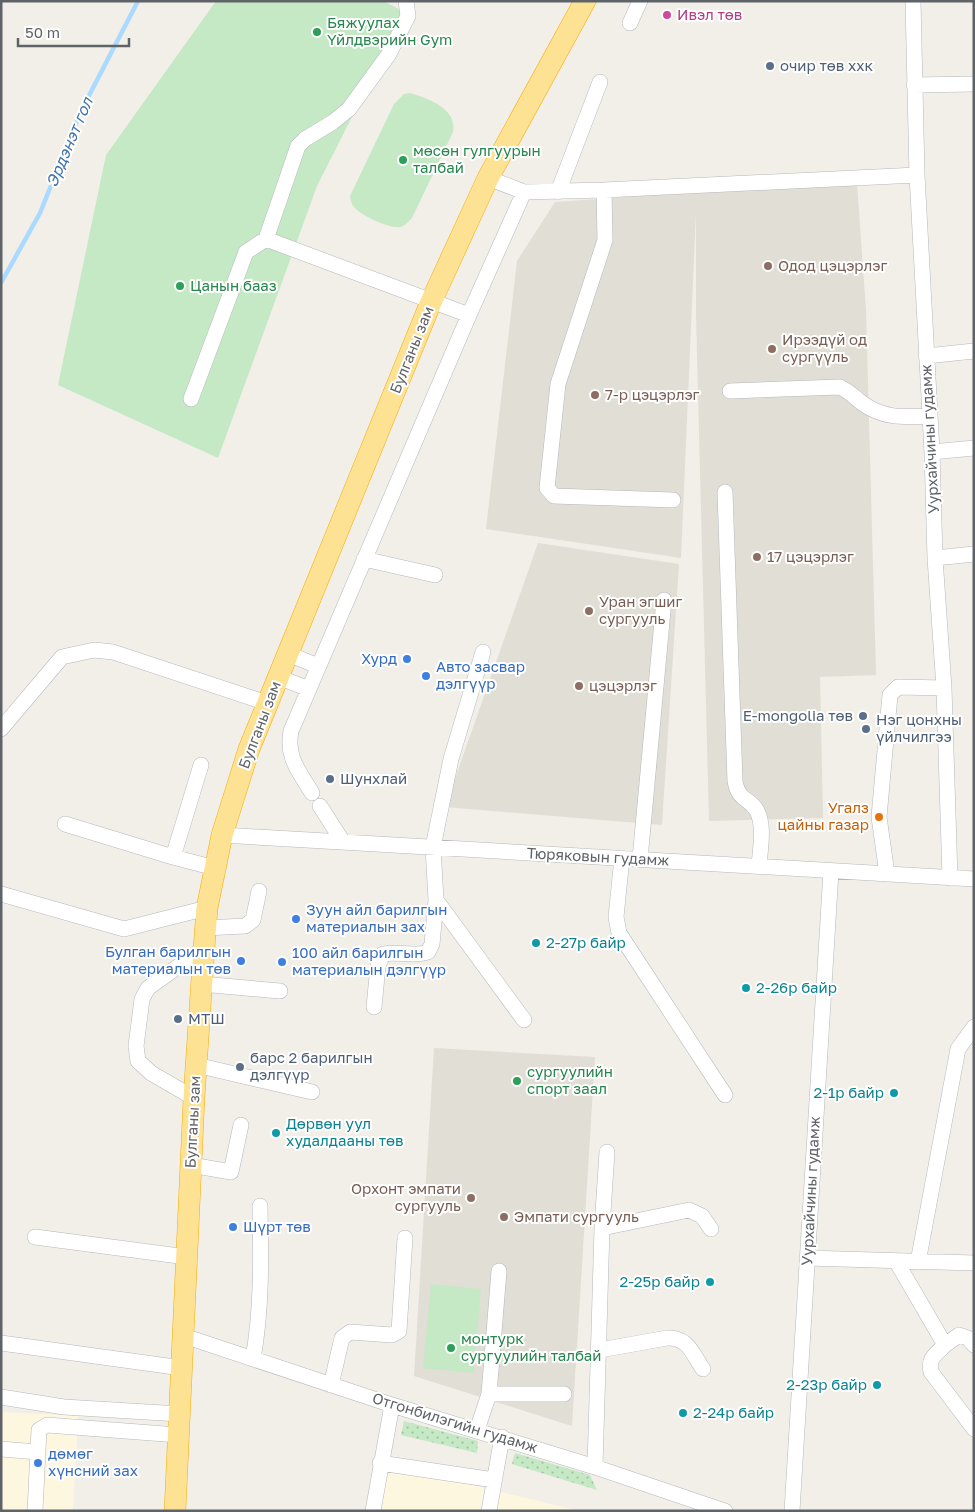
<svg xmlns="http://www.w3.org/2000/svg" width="975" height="1512" font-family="'Golos Text',sans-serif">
<defs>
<pattern id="grass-dots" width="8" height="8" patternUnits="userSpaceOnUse" patternTransform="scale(1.25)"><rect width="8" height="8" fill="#c5e8c5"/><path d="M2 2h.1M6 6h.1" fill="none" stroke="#a3c0a4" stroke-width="1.8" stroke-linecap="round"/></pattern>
</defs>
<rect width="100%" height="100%" fill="#f1efe8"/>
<!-- commercial -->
<path fill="#fef7e0" d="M 1,1412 L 78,1416 L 73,1511 L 1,1511 Z
M 377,1462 L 579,1511 L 366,1511 Z"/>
<!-- education -->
<path fill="#e1ded6" d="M 857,184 L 866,310 L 876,675 L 820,677 L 823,818 L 709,821 L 696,315 L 696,212 L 681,558 L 486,529 L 517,261 L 555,202 L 697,192 Z
M 538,543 L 679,564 L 662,825 L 445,807 Z
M 434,1048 L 595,1057 L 572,1426 L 414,1376 Z"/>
<!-- grass -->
<path fill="url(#grass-dots)" d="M 404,1421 L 478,1441 L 477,1453 L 401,1435 Z
M 515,1453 L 590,1475 L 597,1490 L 512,1464 Z"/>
<!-- park -->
<path fill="#c5e8c5" d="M 216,1 L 383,1 L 405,12 L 317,186 L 218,458 L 58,385 L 106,155 Z
M 410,93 C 429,99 457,108 453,132 L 412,218 C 408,222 405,226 400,227 C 390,229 360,215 354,207 C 351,203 351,200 350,196 L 394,104 L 404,94 Z
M 431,1284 L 481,1289 L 474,1373 L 423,1368 Z"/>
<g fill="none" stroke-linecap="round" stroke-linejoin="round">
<!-- stream -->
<path stroke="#aadaff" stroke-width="4.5" d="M 1,283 L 40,213 L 81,111 L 138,1"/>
<defs>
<path id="minor" d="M 406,1 L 408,16 L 389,54 L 349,109 L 333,122 L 305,139 L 298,146 L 266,239 L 469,315
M 913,1 L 917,175 L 932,452 L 935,558 L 944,688 L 950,878
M 630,23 L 640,1
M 914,85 L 974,84
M 488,178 L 524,192 L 604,190 L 917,175
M 604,190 L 605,240 L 558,384 L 547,488 L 554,496 L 673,500
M 558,192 L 600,82
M 926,356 L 974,351
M 730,391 L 840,387 C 849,391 854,397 862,403 C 884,419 904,417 930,416
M 191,399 L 246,252 L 266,239
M 932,452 L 974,448
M 725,492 L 735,781 C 739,803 750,797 757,811 C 765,826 760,850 759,866
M 935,558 L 974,554
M 364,559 L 435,575
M 288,654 L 318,666
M 278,677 L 309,689
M 1,729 L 62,657 L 94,650 L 113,652 L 267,703
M 312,793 C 299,771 286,758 291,731 L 469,315 L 524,192
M 320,806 L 343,842
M 65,824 L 173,857 L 215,868
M 222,835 L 974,879
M 173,857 L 201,765
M 622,858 L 616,917 L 619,933 L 725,1095
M 640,859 L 664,600
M 887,874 L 879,817 L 890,695 L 898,687 L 944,688
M 1,894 L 124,929 L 207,908
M 436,900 L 524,1020
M 205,928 L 245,926 L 253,920 L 259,891
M 201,984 L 280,991
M 374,1007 L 378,966 L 383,954 C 398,951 413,957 428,952 L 432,944 L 436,900 L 433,847 L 451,759 L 483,652
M 196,1065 L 312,1092
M 194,1098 L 151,1073 L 138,1061 L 136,1046 L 142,999 L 148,988 L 204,948
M 191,1165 L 231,1172 L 241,1125
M 602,1228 L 689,1210 L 702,1216 L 711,1229
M 35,1237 L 187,1257
M 807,1258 L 974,1263
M 896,1261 L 945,1345 L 959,1335 L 968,1338 L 974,1345
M 918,1262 L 958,1049 L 974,1027
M 184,1336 L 392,1405 L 595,1467 L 725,1511
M 1,1343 L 182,1368
M 945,1345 C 935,1355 928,1358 931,1372 L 974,1429
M 600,1350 L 667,1338 C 688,1337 692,1353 703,1369
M 253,1359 C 262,1308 261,1257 260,1206
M 331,1385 L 342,1338 L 350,1332 L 392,1335 L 399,1331 L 405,1238
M 489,1394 L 564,1394
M 1,1397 L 64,1407 L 180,1414
M 477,1430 L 489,1394 L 499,1271
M 1,1449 L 38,1452
M 380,1463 L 494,1480
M 595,1467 L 602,1228 L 607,1152
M 35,1511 L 39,1430 L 47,1425 L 178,1435
M 373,1511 L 392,1405
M 489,1511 L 502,1437
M 792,1511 L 831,871"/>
<path id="highway" d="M 175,1511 L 194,1098 L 204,948 L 207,908 L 222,835 L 249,749 L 431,302 L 488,178 L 585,1"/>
</defs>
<!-- minor casing -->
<use href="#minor" stroke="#b5b8bc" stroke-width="16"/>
<!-- highway casing -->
<use href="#highway" stroke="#f9ab00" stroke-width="22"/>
<!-- minor -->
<use href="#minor" stroke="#fff" stroke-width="15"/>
<!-- highway -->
<use href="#highway" stroke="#fde293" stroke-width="21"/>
</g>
<!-- markers -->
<circle fill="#d1479c" stroke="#fff" stroke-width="2" cx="667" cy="15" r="5"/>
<g fill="#2e9e5b" stroke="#fff" stroke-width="2">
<circle cx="317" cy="32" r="5"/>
<circle cx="403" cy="160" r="5"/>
<circle cx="180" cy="286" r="5"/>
<circle cx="517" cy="1081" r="5"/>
<circle cx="451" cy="1348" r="5"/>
</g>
<g fill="#5c6f8a" stroke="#fff" stroke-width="2">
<circle cx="770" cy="66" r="5"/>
<circle cx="863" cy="716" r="5"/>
<circle cx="866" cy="729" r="5"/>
<circle cx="330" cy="779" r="5"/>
<circle cx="178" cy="1019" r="5"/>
<circle cx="240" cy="1067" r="5"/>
</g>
<g fill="#8d6e63" stroke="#fff" stroke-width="2">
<circle cx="768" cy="266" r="5"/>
<circle cx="772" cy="349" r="5"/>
<circle cx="595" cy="395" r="5"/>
<circle cx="757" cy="557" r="5"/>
<circle cx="589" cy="611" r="5"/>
<circle cx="579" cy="686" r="5"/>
<circle cx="471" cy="1198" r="5"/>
<circle cx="504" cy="1217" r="5"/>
</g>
<g fill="#3f7fe0" stroke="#fff" stroke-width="2">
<circle cx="407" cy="659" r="5"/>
<circle cx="426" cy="676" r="5"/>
<circle cx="296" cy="919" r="5"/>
<circle cx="241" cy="961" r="5"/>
<circle cx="282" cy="962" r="5"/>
<circle cx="233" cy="1227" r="5"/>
<circle cx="38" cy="1463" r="5"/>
</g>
<circle fill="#e8710a" stroke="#fff" stroke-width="2" cx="879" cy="817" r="5"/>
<g fill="#0f9aa8" stroke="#fff" stroke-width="2">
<circle cx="536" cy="943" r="5"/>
<circle cx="746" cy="988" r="5"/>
<circle cx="894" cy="1093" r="5"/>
<circle cx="276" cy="1133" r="5"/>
<circle cx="710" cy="1282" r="5"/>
<circle cx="877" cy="1385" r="5"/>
<circle cx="683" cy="1413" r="5"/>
</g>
<g text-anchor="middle" stroke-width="4" stroke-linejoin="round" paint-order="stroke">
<!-- hotel labels -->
<g font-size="15" fill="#b23c85" stroke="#fff" text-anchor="start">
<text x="677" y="20">Ивэл төв</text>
</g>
<!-- leisure labels -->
<g font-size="15" fill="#27864d" stroke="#fff" text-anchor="start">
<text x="327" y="28">Бяжуулах<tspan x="327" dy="17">Үйлдвэрийн Gym</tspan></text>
<text x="413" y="156">мөсөн гулгуурын<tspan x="413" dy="17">талбай</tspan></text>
<text x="190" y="291">Цанын бааз</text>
<text x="527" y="1077">сургуулийн<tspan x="527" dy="17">спорт заал</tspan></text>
<text x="461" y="1344">монтурк<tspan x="461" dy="17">сургуулийн талбай</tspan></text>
</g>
<!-- service labels -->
<g font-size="15" fill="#4e5e75" stroke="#fff" text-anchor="start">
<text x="780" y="71">очир төв ххк</text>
<text x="853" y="721" text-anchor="end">E-mongolia төв</text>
<text x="876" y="725">Нэг цонхны<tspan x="876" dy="17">үйлчилгээ</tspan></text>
<text x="340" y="784">Шунхлай</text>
<text x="188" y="1024">МТШ</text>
<text x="250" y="1063">барс 2 барилгын<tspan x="250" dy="17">дэлгүүр</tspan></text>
</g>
<!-- education labels -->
<g font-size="15" fill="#785e54" stroke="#fff" text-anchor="start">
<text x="778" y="271">Одод цэцэрлэг</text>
<text x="782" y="345">Ирээдүй од<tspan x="782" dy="17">сургүүль</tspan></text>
<text x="605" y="400">7-р цэцэрлэг</text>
<text x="767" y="562">17 цэцэрлэг</text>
<text x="599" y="607">Уран эгшиг<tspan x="599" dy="17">сургууль</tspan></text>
<text x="589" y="691">цэцэрлэг</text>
<text x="461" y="1194" text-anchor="end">Орхонт эмпати<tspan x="461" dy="17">сургууль</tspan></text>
<text x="514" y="1222">Эмпати сургууль</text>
</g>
<!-- street labels -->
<g font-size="15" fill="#5f6368" stroke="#fff">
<text transform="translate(412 350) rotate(-68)" y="5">Булганы зам</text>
<text transform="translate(930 439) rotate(-93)" y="5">Уурхайчины гудамж</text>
<text transform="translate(260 725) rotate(-69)" y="5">Булганы зам</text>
<text transform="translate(598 857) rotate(3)" y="5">Тюряковын гудамж</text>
<text transform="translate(193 1122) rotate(-87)" y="5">Булганы зам</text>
<text transform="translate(811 1191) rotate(-87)" y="5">Уурхайчины гудамж</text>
<text transform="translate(455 1423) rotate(17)" y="5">Отгонбилэгийн гудамж</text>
</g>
<!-- shop labels -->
<g font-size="15" fill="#366cbe" stroke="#fff" text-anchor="start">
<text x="397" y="664" text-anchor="end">Хурд</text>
<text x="436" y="672">Авто засвар<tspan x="436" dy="17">дэлгүүр</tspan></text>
<text x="306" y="915">Зуун айл барилгын<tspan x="306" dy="17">материалын зах</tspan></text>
<text x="231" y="957" text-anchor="end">Булган барилгын<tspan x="231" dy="17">материалын төв</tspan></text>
<text x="292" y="958">100 айл барилгын<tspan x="292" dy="17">материалын дэлгүүр</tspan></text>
<text x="243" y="1232">Шүрт төв</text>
<text x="48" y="1459">дөмөг<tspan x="48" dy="17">хүнсний зах</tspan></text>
</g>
<!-- food labels -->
<g font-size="15" fill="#c56008" stroke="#fff" text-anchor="end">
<text x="869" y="813">Угалз<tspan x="869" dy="17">цайны газар</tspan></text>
</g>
<!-- culture labels -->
<g font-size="15" fill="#0d838f" stroke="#fff" text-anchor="start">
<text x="546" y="948">2-27р байр</text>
<text x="756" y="993">2-26р байр</text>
<text x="884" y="1098" text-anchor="end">2-1р байр</text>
<text x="286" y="1129">Дөрвөн уул<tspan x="286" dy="17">худалдааны төв</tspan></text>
<text x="700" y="1287" text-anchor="end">2-25р байр</text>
<text x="867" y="1390" text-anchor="end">2-23р байр</text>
<text x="693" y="1418">2-24р байр</text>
</g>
<!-- water labels -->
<g font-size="16" font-style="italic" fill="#4174aa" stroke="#fff">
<text transform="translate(69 142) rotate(-67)" y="6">Эрдэнэт гол</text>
</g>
</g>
<!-- border -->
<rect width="975" height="1512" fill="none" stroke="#5f6368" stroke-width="5"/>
<!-- scale -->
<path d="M18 38v8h111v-8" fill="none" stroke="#5f6368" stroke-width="2.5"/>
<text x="25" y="38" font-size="15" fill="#5f6368" stroke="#ffffff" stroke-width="4" paint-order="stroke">50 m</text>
</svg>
